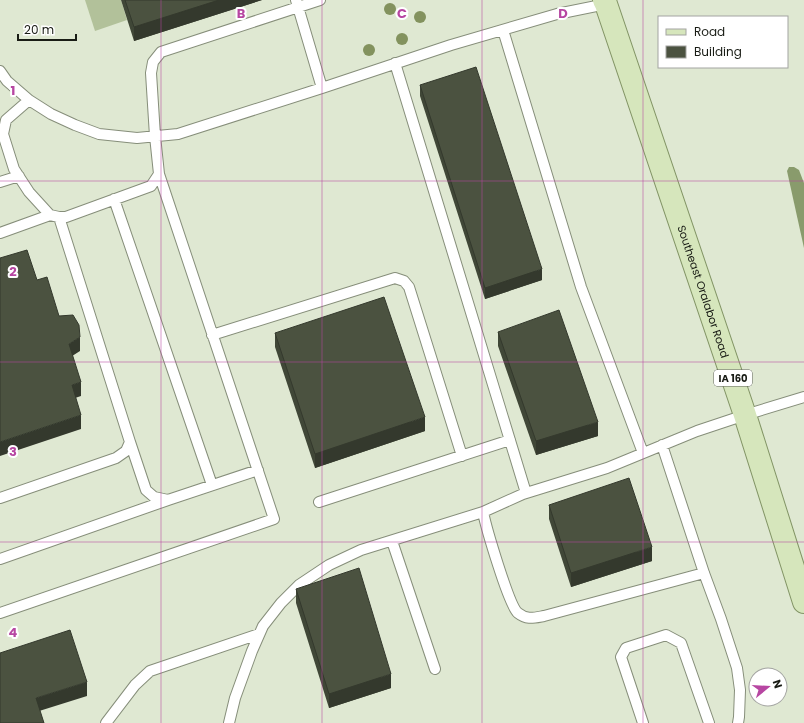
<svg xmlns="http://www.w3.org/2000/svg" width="804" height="723" font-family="Poppins,sans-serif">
<rect width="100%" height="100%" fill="#dfe8d2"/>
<!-- green -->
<path fill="#b2c19a" d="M 85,0 L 121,0 L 127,20 L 95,31 Z"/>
<!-- water -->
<path fill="#899b6c" d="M 789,167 L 794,167 L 799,170 L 804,183 L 804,248 L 787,171 Z"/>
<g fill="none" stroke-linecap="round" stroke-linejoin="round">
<defs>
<path id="service" d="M 296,0 L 322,88
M 503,30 L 581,287 L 643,453
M 395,63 L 526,493
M 0,71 L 7,81 L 29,100 L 51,114 L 75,125 L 99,134 L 137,138 L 178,134 L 322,88 L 451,45 L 557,14 L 606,4
M 29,100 L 6,120 L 3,134 L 14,169 L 29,192 L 50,215 L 59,217 L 66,217 L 151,186 L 159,174 L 155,136 L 151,73 L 153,62 L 161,52 L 320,0
M 0,182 L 19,176
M 114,199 L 212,485
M 0,233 L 50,215
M 212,335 L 395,278 L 404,281 L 409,287 L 462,456
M 130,442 L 146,490 L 154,497 L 168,500 L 258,470
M 662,445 L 704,573 L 721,619 L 737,668 L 740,690 L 739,717 L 738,723
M 0,498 L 116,458 L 126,451 L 130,442 L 59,217
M 319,502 L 510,440
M 483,512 C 486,527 509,606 518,613 C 527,620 533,618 544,616 L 704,573
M 392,541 L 435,669
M 0,559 L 168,500
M 0,613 L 274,519 L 159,174
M 106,723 L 135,685 L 150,671 L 259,634
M 229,723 L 235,698 L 252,651 L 263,626 L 281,603 L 299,585 L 329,565 L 361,550 L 483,512 L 523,494 L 607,468 L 697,431 L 745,415 L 804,397
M 643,723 L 621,657 L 626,648 L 666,635 L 681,643 L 709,723"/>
<g id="primary">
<path id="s1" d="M 604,0 L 606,4 L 745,415 L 804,602"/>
</g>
</defs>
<!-- service casing -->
<use href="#service" stroke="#868e7a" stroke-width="12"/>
<!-- primary casing -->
<use href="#primary" stroke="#829465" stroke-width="24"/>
<!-- service -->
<use href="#service" stroke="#fff" stroke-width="10"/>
<!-- primary -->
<use href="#primary" stroke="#d6e6bc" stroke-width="22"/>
</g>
<!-- trees -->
<g fill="#83925e">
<circle cx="390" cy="9" r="6"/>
<circle cx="420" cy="17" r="6"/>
<circle cx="402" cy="39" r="6"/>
<circle cx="369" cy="50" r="6"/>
</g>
<!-- wall -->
<path fill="#404737" d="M 121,0 L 262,0 L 134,41 Z
M 420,85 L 542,280 L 485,299 L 420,96 Z
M 498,332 L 598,436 L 536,455 L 498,346 Z
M 275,333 L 425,431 L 315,468 L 275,347 Z
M 549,505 L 652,561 L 571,587 L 549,519 Z
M 296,589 L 391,688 L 329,708 L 296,603 Z"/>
<!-- shaded-wall -->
<path fill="#34392d" d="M 219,0 L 262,0 L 134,41 L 134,27 Z
M 542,269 L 542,280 L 485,299 L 485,288 Z
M 80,337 L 80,351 L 69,358 L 69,344 Z
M 81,382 L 81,396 L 72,399 L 72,385 Z
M 81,415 L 81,429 L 0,456 L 0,442 Z
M 425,417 L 425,431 L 315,468 L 315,454 Z
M 598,422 L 598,436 L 536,455 L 536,441 Z
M 652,547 L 652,561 L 571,587 L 571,573 Z
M 391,674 L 391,688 L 329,708 L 329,694 Z
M 87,682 L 87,696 L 36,712 L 36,698 Z"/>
<!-- building -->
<path fill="#4b5240" stroke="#34392d" d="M 125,0 L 219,0 L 134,27 Z
M 476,67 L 542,269 L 485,288 L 420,85 Z
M 27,250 L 37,280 L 47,277 L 59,316 L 73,315 L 79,325 L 80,337 L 69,344 L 81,382 L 72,385 L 81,415 L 0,442 L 0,258 Z
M 384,297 L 425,417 L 315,454 L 275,333 Z
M 559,310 L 598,422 L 536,441 L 498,332 Z
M 629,478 L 652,547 L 571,573 L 549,505 Z
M 359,568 L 391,674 L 329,694 L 296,589 Z
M 70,630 L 87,682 L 36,698 L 44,723 L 0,723 L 0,653 Z"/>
<!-- grid -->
<path fill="none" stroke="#b746a2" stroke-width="1" stroke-opacity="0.55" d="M 161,0 L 161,723M 322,0 L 322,723M 482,0 L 482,723M 643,0 L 643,723M 0,181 L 804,181M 0,362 L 804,362M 0,542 L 804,542"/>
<g text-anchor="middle" stroke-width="4" stroke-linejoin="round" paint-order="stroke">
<!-- shield labels -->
<rect fill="#fff" stroke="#5e605b" stroke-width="1" x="714" y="370" width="38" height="16" rx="3"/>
<g font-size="10" font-weight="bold" fill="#191c15">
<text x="733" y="382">IA 160</text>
</g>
<!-- street labels -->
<g font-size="11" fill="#191c15" stroke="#fff">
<text dy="4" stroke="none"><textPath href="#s1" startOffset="308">Southeast Oralabor Road</textPath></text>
</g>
</g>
<g font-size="13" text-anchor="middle" font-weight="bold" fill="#b746a2" stroke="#fff" stroke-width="4" stroke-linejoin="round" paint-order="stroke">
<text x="241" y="18">B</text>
<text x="402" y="18">C</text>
<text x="563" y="18">D</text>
<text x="13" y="95">1</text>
<text x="13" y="276">2</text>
<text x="13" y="456">3</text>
<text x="13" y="637">4</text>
</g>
<!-- legend -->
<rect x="658" y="16" width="130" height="52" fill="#ffffff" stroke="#a3a4a1"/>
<rect x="666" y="29" width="20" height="6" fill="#d6e6bc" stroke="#a3a4a1"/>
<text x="694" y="36" font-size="12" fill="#191c15">Road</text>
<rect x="666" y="46" width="20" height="12" fill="#4b5240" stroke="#a3a4a1"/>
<text x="694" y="56" font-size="12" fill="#191c15">Building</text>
<!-- north arrow -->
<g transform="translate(768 687) rotate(72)"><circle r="19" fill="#ffffff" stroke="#a3a4a1"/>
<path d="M0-3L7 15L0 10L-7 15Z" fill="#b746a2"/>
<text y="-6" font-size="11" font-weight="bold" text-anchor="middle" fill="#191c15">N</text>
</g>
<!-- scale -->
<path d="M18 34v6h58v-6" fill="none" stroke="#191c15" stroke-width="2"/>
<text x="24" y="34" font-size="12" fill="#191c15" stroke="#ffffff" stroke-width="3" paint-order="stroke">20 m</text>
</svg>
